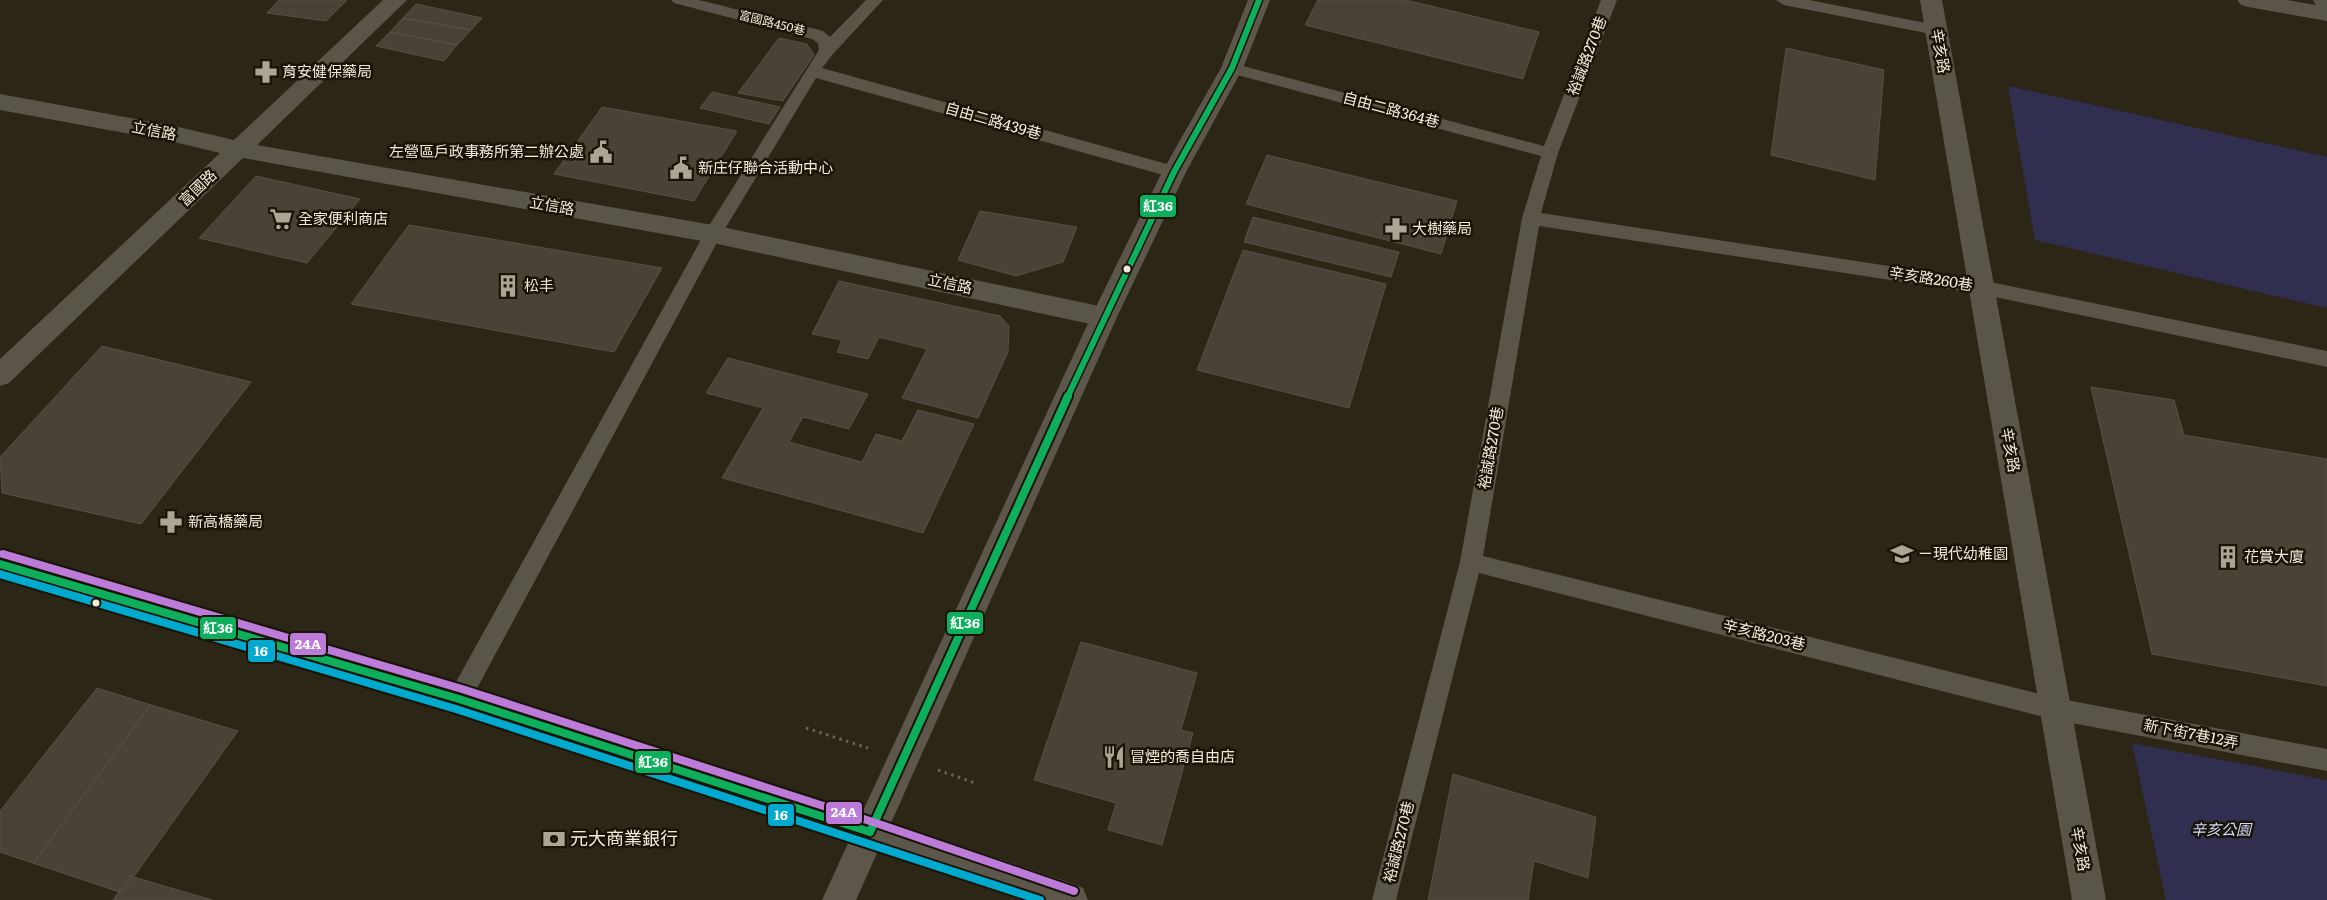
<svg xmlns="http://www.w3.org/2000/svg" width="2327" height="900" font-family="Literata,'Noto Sans TC',serif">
<rect width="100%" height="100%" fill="#2b2616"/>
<!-- green -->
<path fill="#302f50" d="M 2008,86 L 2327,157 L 2327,308 L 2035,240 Z
M 2132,743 L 2327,780 L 2327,900 L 2166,900 Z"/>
<!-- building -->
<path fill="#484336" stroke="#565144" d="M 279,0 L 347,0 L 326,21 L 267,13 Z
M 1318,0 L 1406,0 L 1539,32 L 1523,79 L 1305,25 Z
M 416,4 L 482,18 L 471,30 L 403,18 Z
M 403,18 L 471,30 L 457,45 L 390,32 Z
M 390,32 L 457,45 L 444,61 L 376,46 Z
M 779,38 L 807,44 L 814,55 L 783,101 L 738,93 Z
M 1786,48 L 1884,70 L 1875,180 L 1771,155 Z
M 712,92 L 780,107 L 769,124 L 700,108 Z
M 602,107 L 737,131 L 694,201 L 554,174 Z
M 1267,155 L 1457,201 L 1441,254 L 1246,204 Z
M 256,176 L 360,199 L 307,263 L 199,238 Z
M 980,211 L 1077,227 L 1063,262 L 1016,276 L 958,260 Z
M 1253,217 L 1399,252 L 1391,277 L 1244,242 Z
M 409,225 L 662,268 L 614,352 L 351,304 Z
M 1243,250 L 1386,284 L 1349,408 L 1197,370 Z
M 839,281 L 1000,316 L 1009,326 L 1008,352 L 978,418 L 902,398 L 927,349 L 879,337 L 868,359 L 837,352 L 842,340 L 812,334 Z
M 102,346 L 251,382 L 141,524 L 2,493 L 0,457 Z
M 728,358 L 868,394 L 849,429 L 803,417 L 789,442 L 862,462 L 876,434 L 902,441 L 918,410 L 974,424 L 923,533 L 722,478 L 763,408 L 706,393 Z
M 2091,387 L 2174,400 L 2184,435 L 2327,459 L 2327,686 L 2152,654 Z
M 1081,642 L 1197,673 L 1181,730 L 1193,733 L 1162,845 L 1108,830 L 1116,803 L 1034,780 Z
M 97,688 L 151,705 L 33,863 L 0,852 L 0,811 Z
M 151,705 L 238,731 L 122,893 L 33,863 Z
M 1453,774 L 1596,817 L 1588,878 L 1534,861 L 1528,900 L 1428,900 Z
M 130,876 L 212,900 L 113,900 Z"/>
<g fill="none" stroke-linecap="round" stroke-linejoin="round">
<!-- path -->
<path stroke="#68645a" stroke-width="3" stroke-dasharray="2.5 4.5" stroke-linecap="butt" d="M 806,728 L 868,748
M 938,770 L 975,783"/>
<!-- lane -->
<path fill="#595549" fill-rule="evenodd" d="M 671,0 L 699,0 L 823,31 L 830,37 L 866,0 L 883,0 L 833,54 L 822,68 L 1174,166 L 1180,168 L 1183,172 L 1180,176 L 1174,178 L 816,78 L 720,237 L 467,707 L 459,710 L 451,707 L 448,699 L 451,691 L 707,229 L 819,50 L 818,43 L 812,39 L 674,3 Z
M 1601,0 L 1617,0 L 1558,153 L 1541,213 L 1981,280 L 2327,351 L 2327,367 L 1981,294 L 1539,226 L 1483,556 L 2056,698 L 2327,749 L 2327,771 L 2056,720 L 1479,573 L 1396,900 L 1372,900 L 1460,562 L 1522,218 L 1541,156 L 1226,72 L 1224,68 L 1226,64 L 1232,63 L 1544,146 Z
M 1776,0 L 1809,0 L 1936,25 L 1942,26 L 1944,30 L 1942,34 L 1936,35 L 1784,5 Z
M 2313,0 L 2327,0 L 2327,16 L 2322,15 Z"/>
<!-- street -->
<path fill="#595549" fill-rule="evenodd" d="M 383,0 L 407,0 L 257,145 L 713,225 L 1104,307 L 1113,310 L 1117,317 L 1113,324 L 1104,327 L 713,243 L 243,158 L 9,383 L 0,386 L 0,359 L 220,153 L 174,142 L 0,110 L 0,94 L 174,126 L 234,140 Z
M 1920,0 L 1942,0 L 2106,900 L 2072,900 Z
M 2237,0 L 2287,0 L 2327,7 L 2327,21 L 2248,7 L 2241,5 Z"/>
<!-- secondary -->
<path fill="#5c574a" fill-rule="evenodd" d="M 1248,0 L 1270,0 L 1243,68 L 1186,172 L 1117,317 L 891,823 L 1071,883 L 1083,888 L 1088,900 L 1021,900 L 878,851 L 856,900 L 822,900 L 849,841 L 459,714 L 0,577 L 0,551 L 459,684 L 862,813 L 1091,317 L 1162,172 L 1221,68 Z"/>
<defs>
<path id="bus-1-far1" d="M 1067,398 L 1174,172 L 1232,68 L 1259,0"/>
<path id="bus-1" d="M 0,564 L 459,699 L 870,832
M 870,832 L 1068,396"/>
<path id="bus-2" d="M 0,574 L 456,709 L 1040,900"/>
<path id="bus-3" d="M 3,554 L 462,689 L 873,822 L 1074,891"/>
</defs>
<!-- bus-1-far1 casing -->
<use href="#bus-1-far1" stroke="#181408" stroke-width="9"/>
<!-- bus-1 casing -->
<use href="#bus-1" stroke="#181408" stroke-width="12"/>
<!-- bus-2 casing -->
<use href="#bus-2" stroke="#181408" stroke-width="12"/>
<!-- bus-3 casing -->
<use href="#bus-3" stroke="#181408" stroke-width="12"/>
<!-- bus-1-far1 -->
<use href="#bus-1-far1" stroke="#0daf5c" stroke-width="6"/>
<!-- bus-1 -->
<use href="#bus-1" stroke="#0daf5c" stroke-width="8"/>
<!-- bus-2 -->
<use href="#bus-2" stroke="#00a9ce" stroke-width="8"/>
<!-- bus-3 -->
<use href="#bus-3" stroke="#bd7bd9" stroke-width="8"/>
</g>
<!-- icons -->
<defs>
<symbol id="pharmacy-bare" viewBox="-9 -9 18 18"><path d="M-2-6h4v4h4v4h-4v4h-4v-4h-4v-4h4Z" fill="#aba595" stroke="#181408" stroke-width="2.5" paint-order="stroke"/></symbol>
<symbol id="civic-bare" viewBox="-9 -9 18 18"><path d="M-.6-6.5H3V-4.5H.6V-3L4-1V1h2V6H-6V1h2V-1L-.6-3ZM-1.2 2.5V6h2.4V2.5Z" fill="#aba595" stroke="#181408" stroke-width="2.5" paint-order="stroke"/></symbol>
<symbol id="supermarket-bare" viewBox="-9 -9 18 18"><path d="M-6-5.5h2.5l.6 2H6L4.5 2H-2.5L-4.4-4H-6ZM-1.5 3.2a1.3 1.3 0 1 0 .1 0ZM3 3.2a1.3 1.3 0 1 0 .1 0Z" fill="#aba595" stroke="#181408" stroke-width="2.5" paint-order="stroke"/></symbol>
<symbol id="building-bare" viewBox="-9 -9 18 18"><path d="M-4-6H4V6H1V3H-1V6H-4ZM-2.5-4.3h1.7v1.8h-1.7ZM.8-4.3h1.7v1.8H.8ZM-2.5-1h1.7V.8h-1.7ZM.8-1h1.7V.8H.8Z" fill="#aba595" stroke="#181408" stroke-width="2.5" paint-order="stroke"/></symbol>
<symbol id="school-bare" viewBox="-9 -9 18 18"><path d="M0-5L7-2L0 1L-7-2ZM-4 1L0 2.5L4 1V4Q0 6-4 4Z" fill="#aba595" stroke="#181408" stroke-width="2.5" paint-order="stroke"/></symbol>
<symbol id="restaurant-bare" viewBox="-9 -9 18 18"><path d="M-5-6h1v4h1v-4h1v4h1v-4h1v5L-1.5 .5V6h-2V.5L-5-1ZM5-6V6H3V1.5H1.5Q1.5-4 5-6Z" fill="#aba595" stroke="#181408" stroke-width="2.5" paint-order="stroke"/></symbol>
<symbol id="bank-bare" viewBox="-9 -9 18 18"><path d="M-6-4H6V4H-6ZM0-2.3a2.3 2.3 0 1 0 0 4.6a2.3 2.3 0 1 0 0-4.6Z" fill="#aba595" stroke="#181408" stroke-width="2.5" paint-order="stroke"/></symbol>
</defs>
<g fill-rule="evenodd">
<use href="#pharmacy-bare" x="250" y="56" width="32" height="32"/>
<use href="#civic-bare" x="585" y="136" width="32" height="32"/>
<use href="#civic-bare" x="665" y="152" width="32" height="32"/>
<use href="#supermarket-bare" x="265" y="203" width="32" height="32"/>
<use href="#pharmacy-bare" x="1380" y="213" width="32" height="32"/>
<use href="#building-bare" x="492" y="270" width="32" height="32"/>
<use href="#pharmacy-bare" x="155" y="506" width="32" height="32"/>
<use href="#school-bare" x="1886" y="538" width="32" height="32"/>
<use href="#building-bare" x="2212" y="541" width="32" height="32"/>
<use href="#restaurant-bare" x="1098" y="741" width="32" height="32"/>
<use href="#bank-bare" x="538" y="823" width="32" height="32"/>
</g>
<!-- markers -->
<g fill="#f0ead9" stroke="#181408" stroke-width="2">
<circle cx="1127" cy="269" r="4.5"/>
<circle cx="96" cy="603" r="4.5"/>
</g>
<g text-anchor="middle" stroke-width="5" stroke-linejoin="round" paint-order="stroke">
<!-- far-street labels -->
<g font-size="12" fill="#f0ead9" stroke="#181408">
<text transform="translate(772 23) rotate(14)" y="4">富國路450巷</text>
</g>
<!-- street labels -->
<g font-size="15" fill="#f0ead9" stroke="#181408">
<text transform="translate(1940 51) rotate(80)" y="5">辛亥路</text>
<text transform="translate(1587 56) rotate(-69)" y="5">裕誠路270巷</text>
<text transform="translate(1391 110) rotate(15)" y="5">自由二路364巷</text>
<text transform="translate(993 121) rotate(16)" y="5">自由二路439巷</text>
<text transform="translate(154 131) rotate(11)" y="5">立信路</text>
<text transform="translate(198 188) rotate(-44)" y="5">富國路</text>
<text transform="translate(552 206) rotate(10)" y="5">立信路</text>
<text transform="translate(1931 279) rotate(9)" y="5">辛亥路260巷</text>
<text transform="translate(950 284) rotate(12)" y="5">立信路</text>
<text transform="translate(1491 448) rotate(-80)" y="5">裕誠路270巷</text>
<text transform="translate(2010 450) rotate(80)" y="5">辛亥路</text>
<text transform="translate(1764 635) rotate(14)" y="5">辛亥路203巷</text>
<text transform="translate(2191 734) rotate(11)" y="5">新下街7巷12弄</text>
<text transform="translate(1399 842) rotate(-76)" y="5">裕誠路270巷</text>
<text transform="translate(2080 849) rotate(80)" y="5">辛亥路</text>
</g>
<!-- poi labels -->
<g font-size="15" fill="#f0ead9" stroke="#181408" text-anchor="start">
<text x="282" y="77">育安健保藥局</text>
<text x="584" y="157" text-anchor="end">左營區戶政事務所第二辦公處</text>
<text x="698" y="173">新庄仔聯合活動中心</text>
<text x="298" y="224">全家便利商店</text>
<text x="1412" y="234">大樹藥局</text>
<text x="524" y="291">松丰</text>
<text x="188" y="527">新高橋藥局</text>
<text x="1918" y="559">ㄧ現代幼稚園</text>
<text x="2244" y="562">花賞大廈</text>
<text x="1130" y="762">冒煙的喬自由店</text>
</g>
<!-- park labels -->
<g font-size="15" font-style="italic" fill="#d3d6fc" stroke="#181408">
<text x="2221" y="835">辛亥公園</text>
</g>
<!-- near-poi labels -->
<g font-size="18" fill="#f0ead9" stroke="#181408" text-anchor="start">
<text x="570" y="845">元大商業銀行</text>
</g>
</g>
<g stroke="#181408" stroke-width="2">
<rect x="1139" y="194" width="38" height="24" rx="5" fill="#0daf5c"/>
<rect x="946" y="611" width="38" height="24" rx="5" fill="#0daf5c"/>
<rect x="199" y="616" width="38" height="24" rx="5" fill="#0daf5c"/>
<rect x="289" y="632" width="38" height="24" rx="5" fill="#bd7bd9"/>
<rect x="247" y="639" width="29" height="24" rx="5" fill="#00a9ce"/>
<rect x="634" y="750" width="38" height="24" rx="5" fill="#0daf5c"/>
<rect x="825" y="801" width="38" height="24" rx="5" fill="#bd7bd9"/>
<rect x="767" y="803" width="28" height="24" rx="5" fill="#00a9ce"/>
</g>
<g font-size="14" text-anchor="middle" font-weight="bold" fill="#fff">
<text x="1158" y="211">紅36</text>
<text x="965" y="628">紅36</text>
<text x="218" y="633">紅36</text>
<text x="308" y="649">24A</text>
<text x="261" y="656">16</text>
<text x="653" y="767">紅36</text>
<text x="844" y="817">24A</text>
<text x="781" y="820">16</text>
</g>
</svg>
